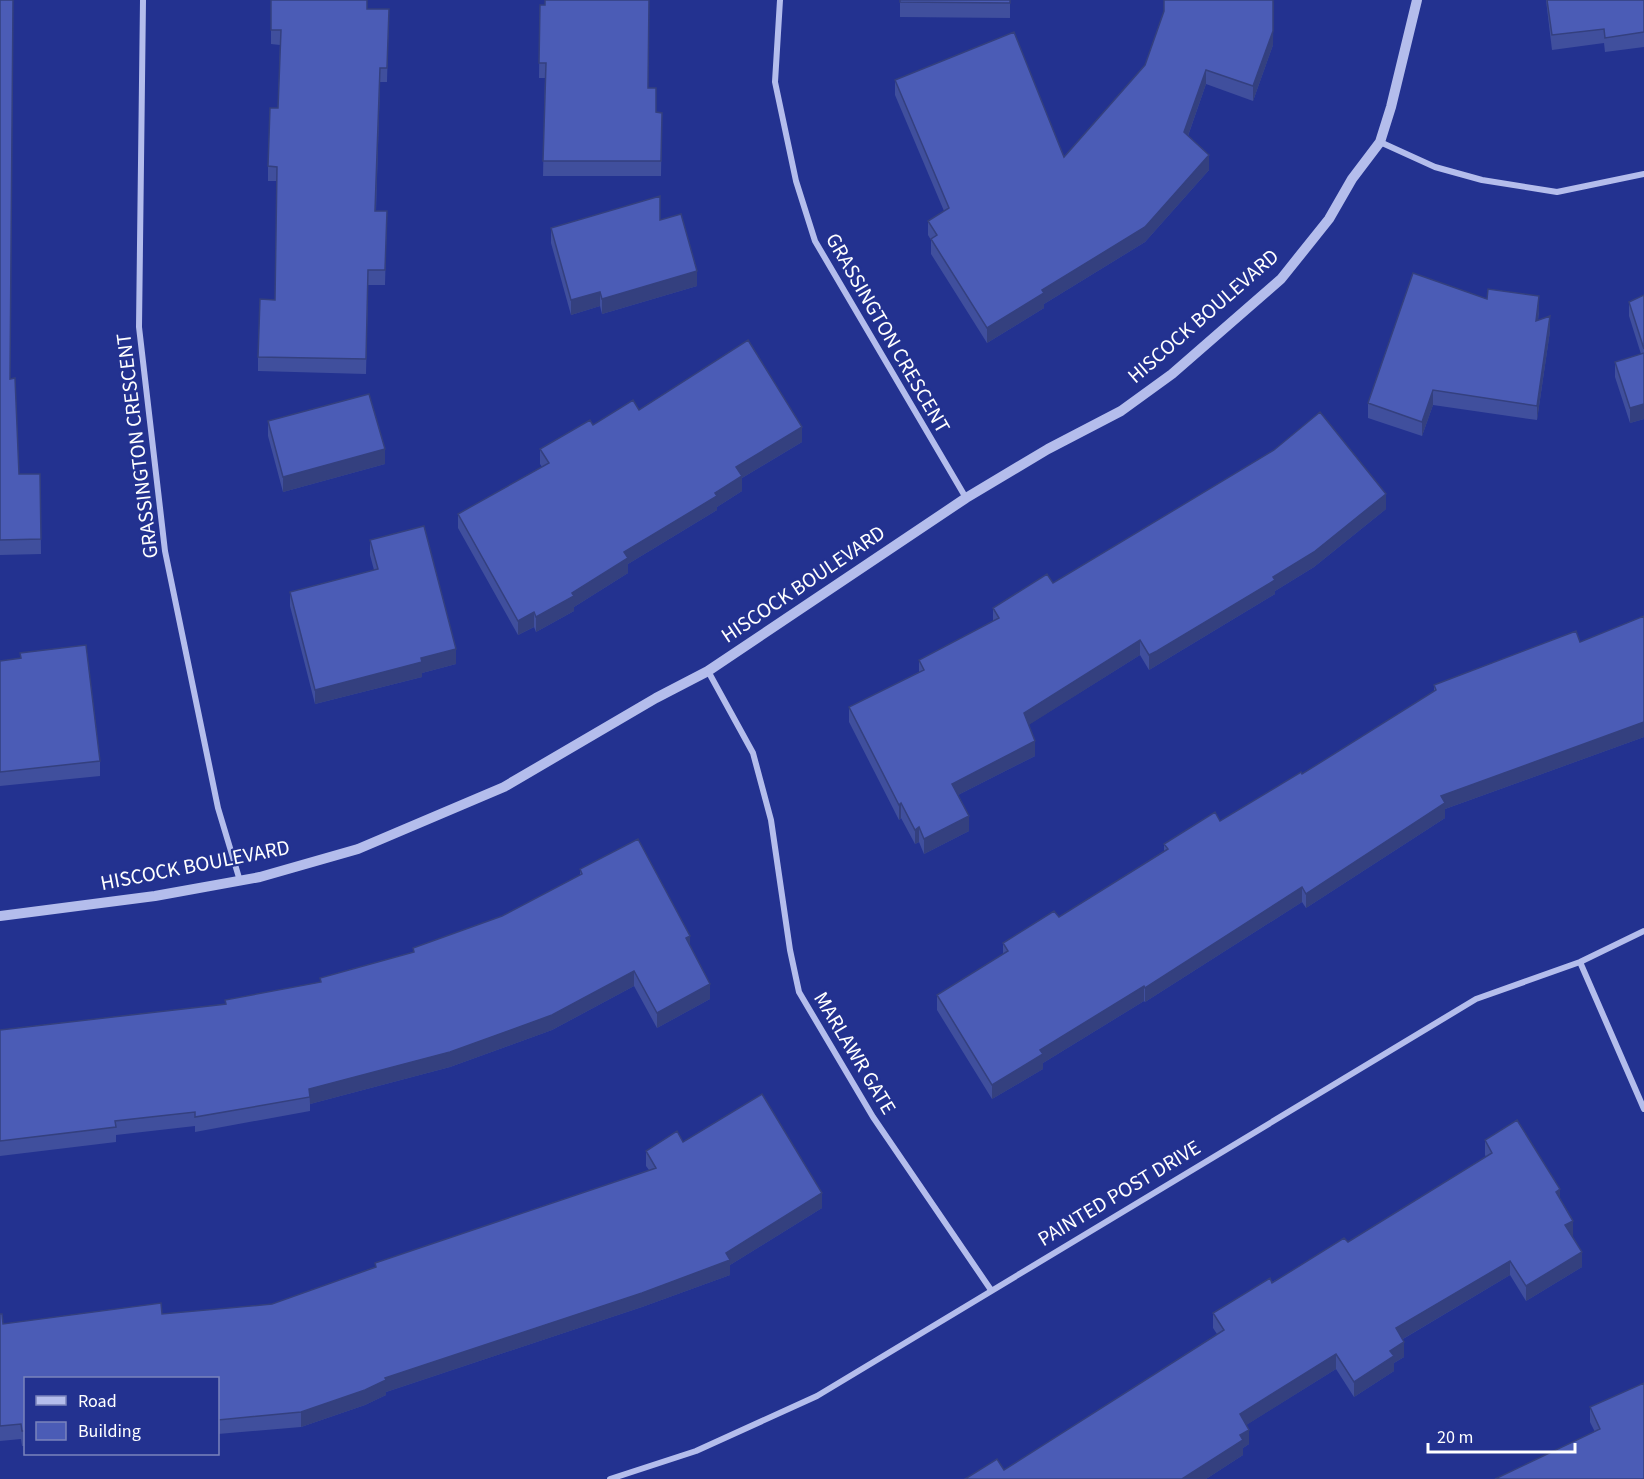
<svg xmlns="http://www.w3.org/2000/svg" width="1644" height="1479" font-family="'Source Sans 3',sans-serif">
<rect width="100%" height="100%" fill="#233290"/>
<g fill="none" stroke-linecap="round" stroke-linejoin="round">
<!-- minor -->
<path stroke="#b4bdec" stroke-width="6" d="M 143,0 L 139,327 L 165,551 L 218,808 L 240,881
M 780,0 L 775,82 L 796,181 L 815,241 L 966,498
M 1380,142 L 1435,167 L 1482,180 L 1557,192 L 1644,174
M 708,671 L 753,753 L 771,820 L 790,950 L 799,992 L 873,1117 L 991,1290
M 1580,962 L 1644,1109
M 610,1479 L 696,1451 L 817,1396 L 1476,999 L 1580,962 L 1644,931"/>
<!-- tertiary -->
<path stroke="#b4bdec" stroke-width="10" d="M 0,916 L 155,896 L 260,877 L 358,849 L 504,787 L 656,698 L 708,671 L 966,498 L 1048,449 L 1121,411 L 1172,374 L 1281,279 L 1329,219 L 1352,179 L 1380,142 L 1391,107 L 1417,0"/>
</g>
<!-- wall -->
<path fill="#404f9d" d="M 0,0 L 10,379 L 19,474 L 40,474 L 41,554 L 0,555 Z
M 271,0 L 367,9 L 389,9 L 387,82 L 380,82 L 376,211 L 387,211 L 385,285 L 368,285 L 366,374 L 258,371 L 258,357 L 275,300 L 277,181 L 268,181 L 268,166 L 278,108 L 280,45 L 271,44 Z
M 900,0 L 1010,0 L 1010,18 L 900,17 Z
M 1546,0 L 1644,0 L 1644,47 L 1605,52 L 1604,43 L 1552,50 Z
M 540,5 L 648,88 L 656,112 L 662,113 L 661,176 L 543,176 L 545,78 L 539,78 Z
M 1273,45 L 1253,101 L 1206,84 L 1188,136 L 1209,170 L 1145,242 L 1044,304 L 1044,308 L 987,343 L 931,254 L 931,240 L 928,235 L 928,221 L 944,211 L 895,95 L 895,80 L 1064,157 L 1145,65 Z
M 660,220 L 697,286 L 602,314 L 600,306 L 571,315 L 551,243 L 551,228 Z
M 1644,295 L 1644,419 L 1630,423 L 1615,377 L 1615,362 L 1641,354 L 1629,316 L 1629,302 Z
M 1487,299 L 1539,311 L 1538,320 L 1550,331 L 1537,420 L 1433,405 L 1422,436 L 1368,418 L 1368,403 Z
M 639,410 L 802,442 L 742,478 L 742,491 L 717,507 L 717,510 L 628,564 L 628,573 L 574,607 L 574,611 L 536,632 L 534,627 L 518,635 L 458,528 L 458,514 L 542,467 L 540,464 L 540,449 L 593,425 Z
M 268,421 L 385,464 L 283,492 L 268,436 Z
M 1386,509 L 1314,567 L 1275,591 L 1275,594 L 1149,670 L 1140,655 L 1028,725 L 1035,756 L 958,795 L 969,831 L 924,854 L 919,842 L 915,844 L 901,818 L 899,820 L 849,722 L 849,707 L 919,672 L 919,660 L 993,621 L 993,608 L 1053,583 Z
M 370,540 L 456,664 L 422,673 L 422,677 L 315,704 L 290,606 L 290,592 L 374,570 L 370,555 Z
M 1644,616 L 1644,737 L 1445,809 L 1445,818 L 1306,908 L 1302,902 L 1145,1002 L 1144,1001 L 1043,1063 L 1043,1069 L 992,1099 L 937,1010 L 937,995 L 1003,954 L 1003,943 L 1059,917 L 1164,851 L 1164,844 L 1220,821 L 1302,774 L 1434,691 L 1434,685 L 1580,642 Z
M 20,653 L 100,761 L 100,776 L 0,786 L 0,661 L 20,658 Z
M 580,869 L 690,946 L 710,999 L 657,1028 L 634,986 L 552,1030 L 450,1067 L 310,1104 L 310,1111 L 195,1132 L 195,1126 L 116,1135 L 116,1142 L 0,1156 L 0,1030 L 225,1004 L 225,1000 L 320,983 L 320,978 L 413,952 L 413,948 L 502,916 L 580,875 Z
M 1485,1140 L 1560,1199 L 1573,1236 L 1572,1236 L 1582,1267 L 1526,1301 L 1510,1275 L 1403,1339 L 1404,1357 L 1394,1363 L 1394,1371 L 1354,1397 L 1336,1369 L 1246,1425 L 1249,1444 L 1243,1448 L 1243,1455 L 1206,1479 L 965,1479 L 1004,1470 L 1217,1334 L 1213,1328 L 1213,1313 L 1348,1242 L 1486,1157 L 1485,1155 Z
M 683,1142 L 822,1208 L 730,1265 L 730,1275 L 642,1307 L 386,1392 L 386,1395 L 365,1405 L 301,1427 L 218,1434 L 218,1378 L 26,1378 L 26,1446 L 22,1446 L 21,1439 L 0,1441 L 0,1314 L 3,1324 L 162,1314 L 272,1304 L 375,1267 L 375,1263 L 649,1170 L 646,1166 L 646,1151 Z
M 1590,1407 L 1644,1479 L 1595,1432 L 1590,1422 Z"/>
<!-- shaded-wall -->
<path fill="#34407f" d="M 1274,0 L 1273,45 L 1253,101 L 1253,86 Z
M 380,68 L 380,82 L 375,226 L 375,211 Z
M 1206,70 L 1206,84 L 1184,147 L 1184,132 Z
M 1209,155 L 1209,170 L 1145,242 L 1044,304 L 1044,308 L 987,343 L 987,328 L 1042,290 Z
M 697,271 L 697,286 L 602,314 L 602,299 Z
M 600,292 L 600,306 L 571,315 L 571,300 Z
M 1539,296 L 1539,311 L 1536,336 L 1536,321 Z
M 1550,316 L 1550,331 L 1537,420 L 1537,406 Z
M 1433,390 L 1433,405 L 1422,436 L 1422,422 Z
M 1644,404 L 1644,419 L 1630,423 L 1630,408 Z
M 802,427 L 802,442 L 742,478 L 742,491 L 717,507 L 717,510 L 628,564 L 628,573 L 574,607 L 574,611 L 536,632 L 536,617 L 572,593 L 624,552 L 715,493 L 736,467 Z
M 385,449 L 385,464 L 283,492 L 283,477 Z
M 1386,494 L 1386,509 L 1314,567 L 1275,591 L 1275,594 L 1149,670 L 1149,655 L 1273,577 Z
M 534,612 L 534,627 L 518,635 L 518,621 Z
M 1140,640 L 1140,655 L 1024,728 L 1024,713 Z
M 456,649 L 456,664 L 422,673 L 422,677 L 315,704 L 315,690 L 421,658 Z
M 1644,722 L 1644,737 L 1445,809 L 1445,818 L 1306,908 L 1306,894 L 1441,796 Z
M 1035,741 L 1035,756 L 952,798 L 952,784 Z
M 901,803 L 901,818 L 899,820 L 899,805 Z
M 969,816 L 969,831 L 924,854 L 924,839 Z
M 919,827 L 919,842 L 915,844 L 915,830 Z
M 1302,887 L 1302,902 L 1145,1002 L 1145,988 Z
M 690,936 L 690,951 L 686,938 Z
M 634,971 L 634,986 L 552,1030 L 450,1067 L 310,1104 L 309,1089 Z
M 710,984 L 710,999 L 657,1028 L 657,1013 Z
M 1144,986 L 1144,1001 L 1043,1063 L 1043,1069 L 992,1099 L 992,1085 L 1040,1050 Z
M 1560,1189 L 1560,1204 L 1556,1192 Z
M 822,1193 L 822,1208 L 730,1265 L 730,1275 L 642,1307 L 386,1392 L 386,1395 L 365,1405 L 301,1427 L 301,1412 L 385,1378 L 726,1253 Z
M 1573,1221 L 1573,1236 L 1565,1240 L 1565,1225 Z
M 1582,1252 L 1582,1267 L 1526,1301 L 1526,1286 Z
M 1510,1261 L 1510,1275 L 1396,1343 L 1396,1328 Z
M 1404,1342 L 1404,1357 L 1394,1363 L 1394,1371 L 1354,1397 L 1354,1382 L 1390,1351 Z
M 1336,1354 L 1336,1369 L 1240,1429 L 1240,1414 Z
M 1249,1430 L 1249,1444 L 1243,1448 L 1243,1455 L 1206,1479 L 1182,1479 L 1240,1435 Z"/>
<!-- building -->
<path fill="#4b5cb6" stroke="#34407f" stroke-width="1.5" d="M 0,0 L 13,0 L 10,379 L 15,378 L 19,474 L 40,474 L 41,539 L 0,540 Z
M 271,0 L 367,0 L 367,9 L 389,9 L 387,68 L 380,68 L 375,211 L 387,211 L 385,270 L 368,270 L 366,359 L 258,357 L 260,299 L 275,300 L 277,167 L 268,166 L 270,108 L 278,108 L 281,30 L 271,30 Z
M 545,0 L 649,0 L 648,88 L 656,88 L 656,112 L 662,113 L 661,161 L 543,161 L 546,63 L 539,63 L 540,5 L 545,5 Z
M 900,0 L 1010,0 L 1010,3 L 900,2 Z
M 1164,0 L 1273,0 L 1273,31 L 1253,86 L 1206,70 L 1184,132 L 1209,155 L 1145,227 L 1042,290 L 1044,293 L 987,328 L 931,239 L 937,235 L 928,221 L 949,208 L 895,80 L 1014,32 L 1064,157 L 1145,65 L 1164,11 Z
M 1547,0 L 1644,0 L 1644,32 L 1605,38 L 1604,29 L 1552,35 Z
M 660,196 L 660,220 L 681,214 L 697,271 L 602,299 L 600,292 L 571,300 L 551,228 Z
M 1413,273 L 1487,299 L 1488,289 L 1539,296 L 1536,321 L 1550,316 L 1537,406 L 1433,390 L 1422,422 L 1368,403 Z
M 1644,295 L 1644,349 L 1629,302 Z
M 748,340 L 802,427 L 736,467 L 742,476 L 715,493 L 717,496 L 624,552 L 628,558 L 572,593 L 574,596 L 536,617 L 534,612 L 518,621 L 458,514 L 549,463 L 540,449 L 590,420 L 593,425 L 633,400 L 639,410 Z
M 1644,353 L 1644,404 L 1630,408 L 1615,362 Z
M 369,394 L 385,449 L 283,477 L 268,421 Z
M 1320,412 L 1386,494 L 1314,552 L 1273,577 L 1275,580 L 1157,651 L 1149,655 L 1140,640 L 1024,713 L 1035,741 L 952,784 L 969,816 L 924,839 L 919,827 L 915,830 L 901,803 L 899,805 L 849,707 L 924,670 L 919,660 L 999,618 L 993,608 L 1047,574 L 1053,583 L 1274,450 Z
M 424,526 L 456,649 L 421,658 L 422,662 L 315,690 L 290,592 L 378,569 L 370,540 Z
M 1644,616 L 1644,722 L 1441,796 L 1445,803 L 1306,894 L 1302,887 L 1145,988 L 1144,986 L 1040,1050 L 1043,1054 L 992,1085 L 937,995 L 1008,951 L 1003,943 L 1054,911 L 1059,917 L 1168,849 L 1164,844 L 1215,812 L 1220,821 L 1301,772 L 1302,774 L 1436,690 L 1434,685 L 1576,631 L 1580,642 Z
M 86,645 L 100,761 L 0,772 L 0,661 L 21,658 L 20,653 Z
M 638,839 L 690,936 L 686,938 L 710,984 L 657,1013 L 634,971 L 552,1015 L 450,1052 L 309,1089 L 310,1097 L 195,1117 L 195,1112 L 115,1121 L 116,1127 L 0,1141 L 0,1030 L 226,1004 L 225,1000 L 321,982 L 320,978 L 414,952 L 413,948 L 502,916 L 582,874 L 580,869 Z
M 762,1094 L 822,1193 L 726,1253 L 730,1260 L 642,1293 L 385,1378 L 386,1380 L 365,1390 L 301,1412 L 218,1420 L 218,1378 L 26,1378 L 26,1431 L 22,1431 L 21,1424 L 0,1426 L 0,1314 L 2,1314 L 3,1324 L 161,1303 L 162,1314 L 272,1304 L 376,1267 L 375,1263 L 656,1168 L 646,1151 L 677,1131 L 683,1142 Z
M 1517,1120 L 1560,1189 L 1556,1192 L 1573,1221 L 1565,1225 L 1582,1252 L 1526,1286 L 1510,1261 L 1396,1328 L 1404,1342 L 1390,1351 L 1394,1356 L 1354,1382 L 1336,1354 L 1240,1414 L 1249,1430 L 1240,1435 L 1243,1440 L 1182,1479 L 965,1479 L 997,1459 L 1004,1470 L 1224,1330 L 1213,1313 L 1270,1278 L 1272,1283 L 1344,1238 L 1348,1242 L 1492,1153 L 1485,1140 Z
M 1644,1383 L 1644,1479 L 1495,1479 L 1600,1429 L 1590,1407 Z"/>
<g text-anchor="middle" stroke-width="4.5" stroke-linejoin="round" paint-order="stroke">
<!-- street labels -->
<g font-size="21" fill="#fff" stroke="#233290">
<text transform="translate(1203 316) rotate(-41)" y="7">HISCOCK BOULEVARD</text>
<text transform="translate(888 333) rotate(60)" y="7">GRASSINGTON CRESCENT</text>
<text transform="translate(137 446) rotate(-97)" y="7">GRASSINGTON CRESCENT</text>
<text transform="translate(803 584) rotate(-34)" y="7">HISCOCK BOULEVARD</text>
<text transform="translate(195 865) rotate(-11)" y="7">HISCOCK BOULEVARD</text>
<text transform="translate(855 1053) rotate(59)" y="7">MARLAWR GATE</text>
<text transform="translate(1119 1193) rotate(-31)" y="7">PAINTED POST DRIVE</text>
</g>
</g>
<!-- legend -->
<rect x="24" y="1377" width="195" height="78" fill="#233290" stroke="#7b84bc" stroke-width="1.5"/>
<rect x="36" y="1396" width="30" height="9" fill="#b4bdec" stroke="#7b84bc" stroke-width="1.5"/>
<text x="78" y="1407" font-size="18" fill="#ffffff">Road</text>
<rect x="36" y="1422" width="30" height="18" fill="#4b5cb6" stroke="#7b84bc" stroke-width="1.5"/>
<text x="78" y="1437" font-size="18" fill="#ffffff">Building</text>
<!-- scale -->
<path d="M1428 1443v9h147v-9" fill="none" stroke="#ffffff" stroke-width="3"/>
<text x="1437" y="1443" font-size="18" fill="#ffffff" stroke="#233290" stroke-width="4.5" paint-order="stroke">20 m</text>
</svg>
